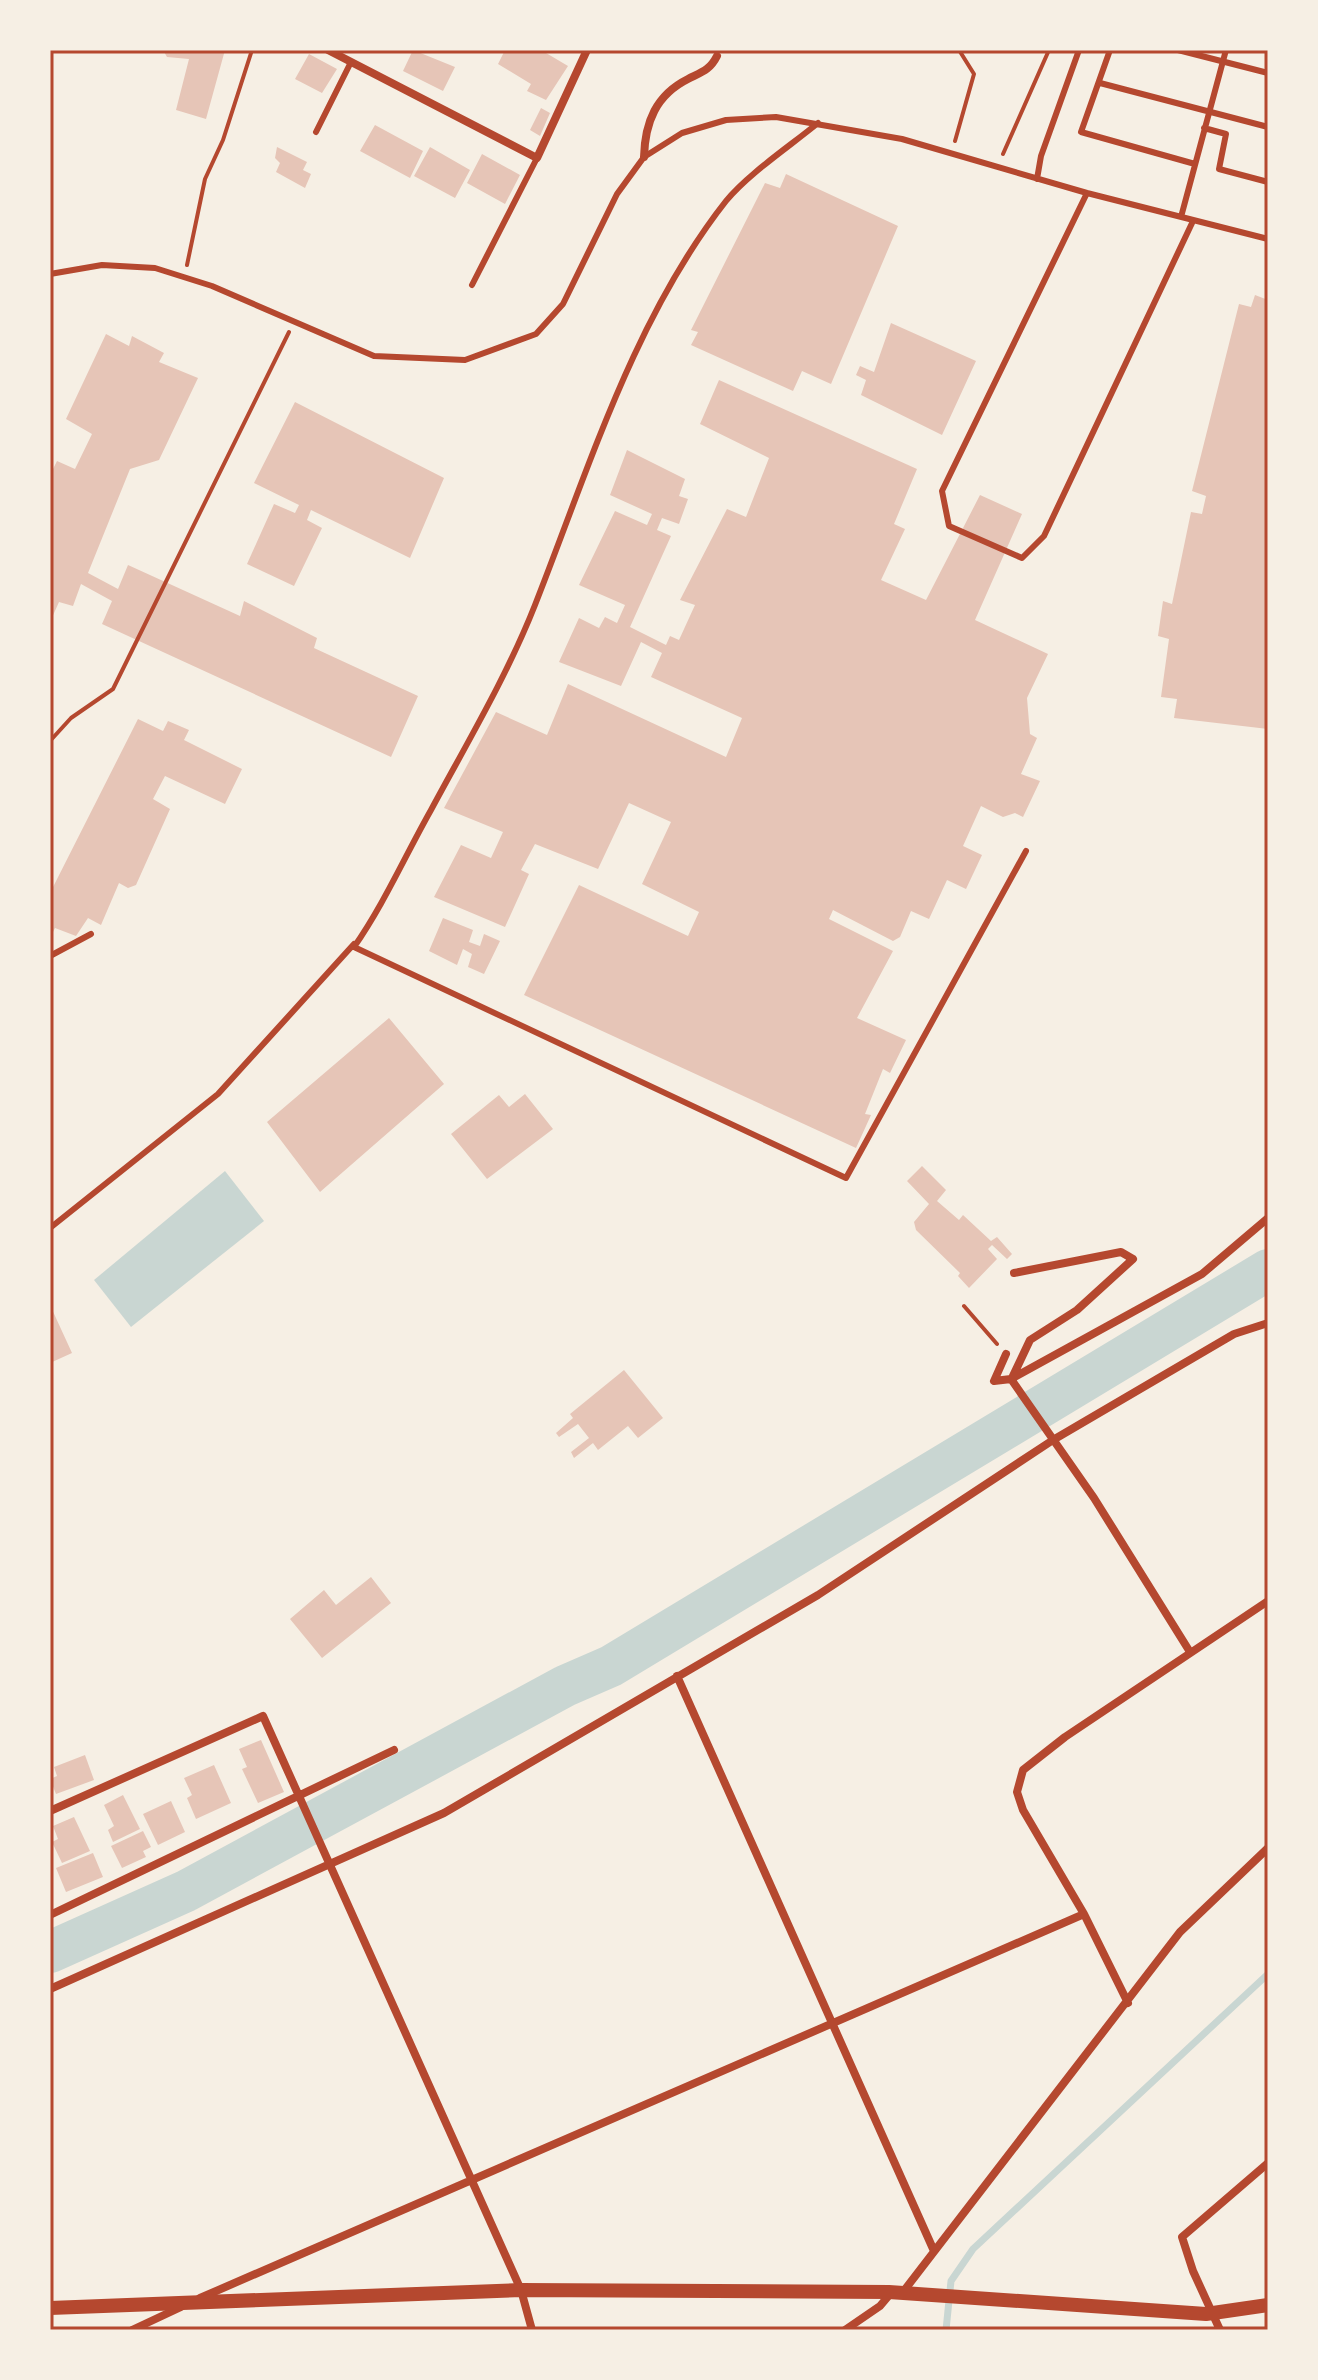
<svg xmlns="http://www.w3.org/2000/svg" width="1318" height="2380" font-family="Figtree,sans-serif">
<rect width="100%" height="100%" fill="#f6efe4"/>
<!-- water -->
<path fill="#c9d6d2" d="M 225,1171 L 264,1221 L 131,1327 L 94,1280 Z"/>
<g fill="none" stroke-linecap="round" stroke-linejoin="round">
<!-- stream -->
<path stroke="#c9d6d2" stroke-width="7" d="M 946,2330 L 951,2281 L 973,2249 L 1268,1974"/>
<!-- river -->
<path stroke="#c9d6d2" stroke-width="42" d="M 50,1952 L 186,1891 L 565,1686 L 611,1666 L 1268,1270"/>
</g>
<!-- building -->
<path fill="#e6c5b7" d="M 163,50 L 225,50 L 206,119 L 176,110 L 189,59 L 167,57 Z
M 413,50 L 455,67 L 443,91 L 403,71 Z
M 505,50 L 541,50 L 568,66 L 546,100 L 527,91 L 531,84 L 498,64 Z
M 309,54 L 337,69 L 322,93 L 295,79 Z
M 541,108 L 550,113 L 540,136 L 530,130 Z
M 375,125 L 423,151 L 410,178 L 360,151 Z
M 277,147 L 307,162 L 303,170 L 311,174 L 305,188 L 276,172 L 280,163 L 275,158 Z
M 430,147 L 470,170 L 455,198 L 414,176 Z
M 482,154 L 520,175 L 505,204 L 467,183 Z
M 786,174 L 898,226 L 831,384 L 802,371 L 793,391 L 691,345 L 698,332 L 691,330 L 765,183 L 780,188 Z
M 1255,295 L 1268,300 L 1268,729 L 1174,718 L 1177,699 L 1161,697 L 1169,639 L 1158,636 L 1163,601 L 1172,604 L 1191,512 L 1202,514 L 1206,496 L 1192,491 L 1239,304 L 1251,307 Z
M 891,323 L 976,361 L 942,435 L 861,395 L 866,380 L 856,375 L 860,366 L 874,372 Z
M 106,334 L 129,346 L 132,336 L 164,353 L 159,362 L 198,378 L 159,460 L 130,469 L 88,573 L 118,589 L 128,565 L 240,616 L 244,601 L 317,638 L 314,648 L 418,696 L 391,757 L 102,624 L 112,601 L 81,584 L 73,606 L 59,602 L 50,622 L 50,475 L 57,461 L 75,469 L 92,434 L 66,419 Z
M 719,380 L 917,469 L 894,524 L 905,529 L 881,580 L 926,600 L 980,495 L 1022,514 L 975,620 L 1048,654 L 1027,698 L 1030,734 L 1037,738 L 1021,774 L 1040,781 L 1023,817 L 1015,813 L 1003,817 L 981,806 L 963,846 L 982,855 L 966,889 L 947,880 L 929,919 L 911,911 L 900,937 L 893,941 L 833,910 L 829,919 L 893,951 L 857,1018 L 906,1040 L 890,1073 L 883,1069 L 865,1114 L 871,1115 L 856,1148 L 524,995 L 579,885 L 688,936 L 699,912 L 642,884 L 671,822 L 629,803 L 598,869 L 535,844 L 521,870 L 529,874 L 505,927 L 434,897 L 461,845 L 491,858 L 503,832 L 444,808 L 496,712 L 547,735 L 568,684 L 726,757 L 742,718 L 651,677 L 662,653 L 641,642 L 621,686 L 559,662 L 579,618 L 599,628 L 605,617 L 617,623 L 625,605 L 579,585 L 615,511 L 647,525 L 652,514 L 610,495 L 627,450 L 685,479 L 679,496 L 688,499 L 679,524 L 662,518 L 657,530 L 671,536 L 630,627 L 666,645 L 670,636 L 679,640 L 695,605 L 680,600 L 727,509 L 746,517 L 769,458 L 700,424 Z
M 295,402 L 444,478 L 410,558 L 311,510 L 307,520 L 322,528 L 294,586 L 247,564 L 274,504 L 295,513 L 299,505 L 254,483 Z
M 138,719 L 163,731 L 168,721 L 189,730 L 184,740 L 242,769 L 225,804 L 165,776 L 153,799 L 170,809 L 136,885 L 128,888 L 119,883 L 101,925 L 88,918 L 76,936 L 55,928 L 50,938 L 50,893 Z
M 443,918 L 473,930 L 469,942 L 480,946 L 484,934 L 500,941 L 484,974 L 468,967 L 472,954 L 463,949 L 457,965 L 429,951 Z
M 389,1018 L 444,1084 L 320,1192 L 267,1122 Z
M 525,1094 L 553,1129 L 487,1179 L 451,1134 L 499,1095 L 509,1107 Z
M 922,1166 L 946,1190 L 937,1201 L 959,1220 L 963,1215 L 991,1241 L 997,1237 L 1012,1254 L 1007,1259 L 992,1245 L 988,1249 L 997,1259 L 969,1288 L 958,1276 L 960,1273 L 916,1230 L 914,1222 L 929,1204 L 907,1181 Z
M 50,1305 L 72,1353 L 50,1363 Z
M 624,1370 L 663,1418 L 638,1438 L 628,1426 L 598,1450 L 593,1443 L 574,1458 L 571,1452 L 589,1438 L 578,1424 L 559,1437 L 556,1433 L 573,1418 L 570,1414 Z
M 371,1577 L 391,1603 L 322,1658 L 290,1619 L 324,1590 L 336,1605 Z
M 261,1740 L 284,1792 L 258,1803 L 242,1769 L 247,1767 L 239,1749 Z
M 85,1755 L 94,1780 L 56,1794 L 50,1779 L 57,1776 L 54,1767 Z
M 214,1765 L 231,1803 L 196,1819 L 187,1798 L 192,1795 L 184,1778 Z
M 123,1795 L 140,1829 L 113,1842 L 108,1830 L 114,1826 L 104,1805 Z
M 171,1801 L 185,1832 L 158,1845 L 143,1814 Z
M 74,1817 L 90,1851 L 62,1863 L 52,1842 L 58,1839 L 53,1826 Z
M 143,1831 L 151,1847 L 143,1851 L 146,1857 L 122,1868 L 111,1846 Z
M 93,1853 L 103,1877 L 66,1892 L 56,1868 Z"/>
<g fill="none" stroke-linecap="round" stroke-linejoin="round">
<!-- path -->
<path stroke="#b5482f" stroke-width="4" d="M 955,141 L 974,74 L 959,50
M 1003,154 L 1049,50
M 187,265 L 205,179 L 223,140 L 252,50
M 50,741 L 71,718 L 113,689 L 289,332
M 964,1306 L 997,1344"/>
<!-- service -->
<path stroke="#b5482f" stroke-width="6" d="M 1110,50 L 1081,132 L 1195,164
M 1178,50 L 1268,73
M 1100,83 L 1268,127
M 1204,128 L 1226,134 L 1219,169 L 1268,182
M 316,132 L 351,62
M 1037,179 L 1041,156 L 1079,50
M 1087,193 L 942,491 L 949,526 L 1022,558 L 1044,536 L 1193,221
M 1181,217 L 1226,50
M 50,274 L 102,265 L 155,268 L 212,286 L 374,356 L 465,360 L 536,334 L 563,304 L 617,194 L 644,157 L 682,133 L 726,120 L 776,117 L 902,139 L 1087,193 L 1268,239
M 472,285 L 537,158
M 354,947 C 384,904 405,856 431,810 C 467,743 507,676 535,605 C 589,468 634,318 726,201 C 748,174 790,146 818,123
M 354,947 L 846,1178 L 1026,851
M 50,956 L 91,934
M 50,1228 L 218,1094 L 354,944"/>
<!-- minor -->
<path stroke="#b5482f" stroke-width="8" d="M 328,50 L 537,158 L 587,50
M 644,157 C 645,122 656,95 688,79 C 702,72 710,70 717,56
M 1006,1354 L 994,1381 L 1011,1379 L 1202,1274 L 1268,1218
M 1012,1378 L 1030,1340 L 1077,1310 L 1133,1259 L 1121,1252 L 1014,1273
M 1011,1379 L 1094,1498 L 1190,1652
M 677,1676 L 934,2251
M 50,1811 L 263,1716 L 521,2290 L 532,2330
M 50,1915 L 394,1750
M 50,1989 L 444,1813 L 818,1595 L 1053,1440 L 1234,1334 L 1268,1323
M 1128,2003 L 1084,1914 L 1023,1810 L 1017,1792 L 1023,1770 L 1065,1737 L 1268,1601
M 903,2292 L 1180,1932 L 1268,1848
M 200,2298 L 1084,1914
M 132,2330 L 181,2307
M 845,2330 L 880,2306 L 891,2293
M 1220,2330 L 1193,2271 L 1182,2237 L 1268,2163"/>
<!-- tertiary -->
<path stroke="#b5482f" stroke-width="14" d="M 50,2308 L 521,2290 L 889,2292 L 1206,2314 L 1268,2305"/>
</g>
<!-- border -->
<rect width="1318" height="2380" fill="none" stroke="#f6efe4" stroke-width="104"/>
<rect x="52" y="52" width="1214" height="2276" fill="none" stroke="#b5482f" stroke-width="3"/>
</svg>
